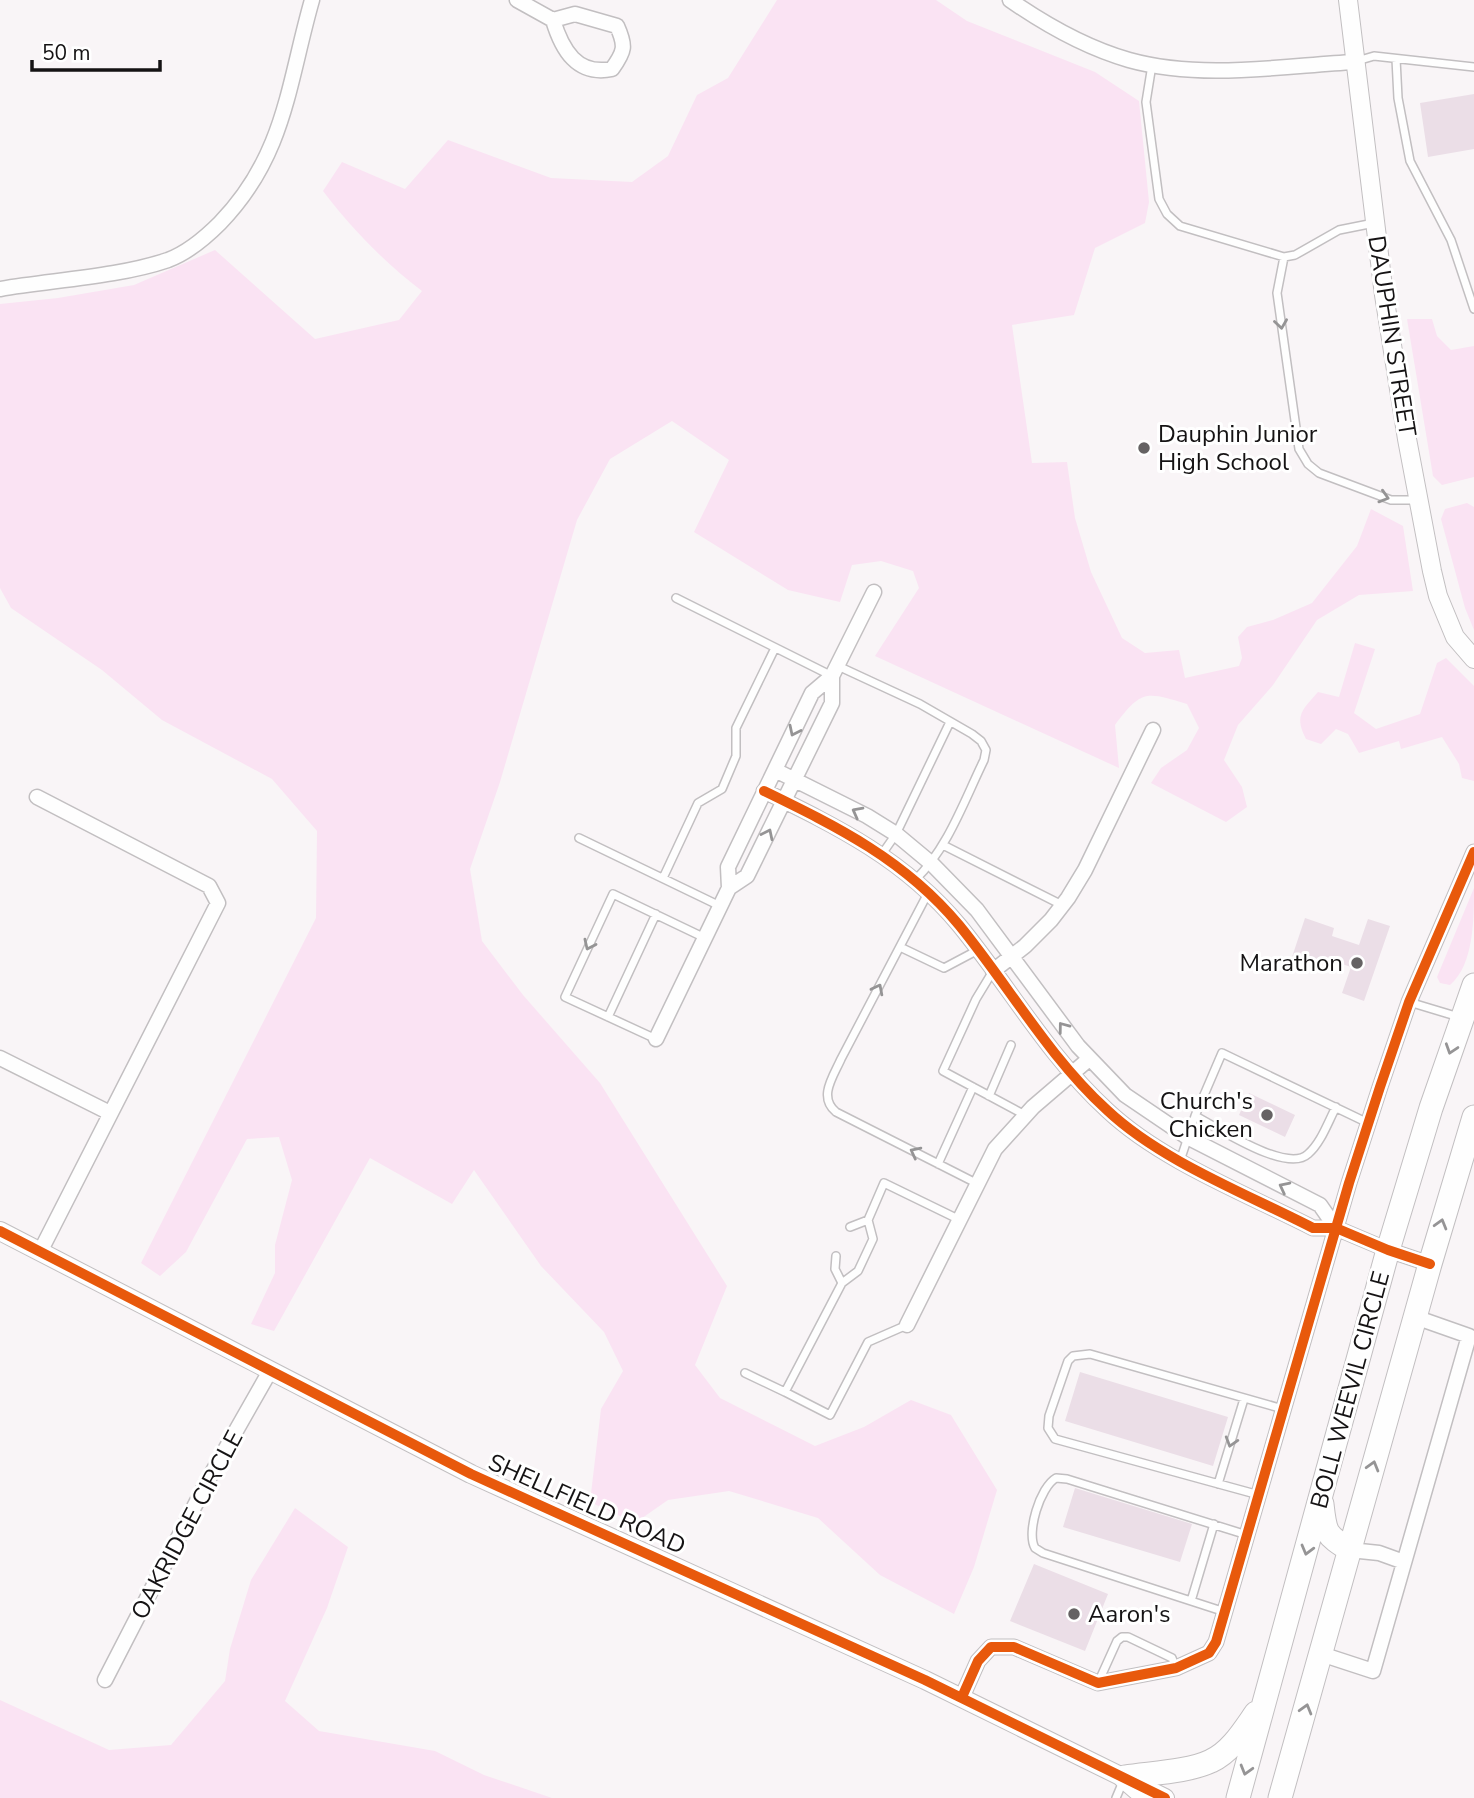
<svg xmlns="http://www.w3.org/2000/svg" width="1474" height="1798" font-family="'Nunito Sans',sans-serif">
<rect width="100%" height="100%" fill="#f9f5f7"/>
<!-- green -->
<path fill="#fae3f3" d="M 777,0 L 936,0 L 967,21 L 1095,72 L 1139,101 L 1149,202 L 1145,223 L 1095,248 L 1074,315 L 1012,325 L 1032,463 L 1067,462 L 1075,518 L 1091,572 L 1122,638 L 1145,653 L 1179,650 L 1185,678 L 1239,666 L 1242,658 L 1238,637 L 1247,627 L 1273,620 L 1312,603 L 1357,546 L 1371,509 L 1403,526 L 1413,591 L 1359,595 L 1317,620 L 1273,685 L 1238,725 L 1224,760 L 1242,787 L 1247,807 L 1226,822 L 1151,783 L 1161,768 L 1187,750 L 1199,728 L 1187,704 C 1146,692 1142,689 1115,725 L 1119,768 L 875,656 L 919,588 L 913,571 L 881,561 L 852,565 L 840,602 L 788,590 L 694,532 L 729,460 L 672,421 L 610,459 L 577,520 L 500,782 L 470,869 L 482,941 L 523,995 L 600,1083 L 727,1286 L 695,1365 L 720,1398 L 815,1446 L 864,1427 L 911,1400 L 951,1415 L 997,1490 L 974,1567 L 954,1614 L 880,1575 L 818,1518 L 729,1491 L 668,1500 L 635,1523 L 590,1502 L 601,1409 L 623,1371 L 604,1332 L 541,1266 L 474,1170 L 452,1204 L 370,1158 L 274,1331 L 251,1324 L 275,1273 L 275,1245 L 292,1180 L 279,1137 L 247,1139 L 186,1252 L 160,1276 L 141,1263 L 316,918 L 317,831 L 272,779 L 162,720 L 102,670 L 11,608 L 0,588 L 0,304 L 58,298 L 134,285 L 215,250 L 315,339 L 399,320 L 422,291 C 385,263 351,228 323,191 L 342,162 L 405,189 L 448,140 L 551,178 L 632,182 L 668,156 L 697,95 L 728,78 Z
M 1407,319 L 1432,319 L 1437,336 L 1451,350 L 1474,346 L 1474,477 L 1442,485 L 1433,476 Z
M 1467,503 L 1474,507 L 1474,630 L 1465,608 L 1441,519 L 1445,509 Z
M 1355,643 L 1375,649 L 1354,713 L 1376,729 L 1420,714 L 1437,663 L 1446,658 L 1474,686 L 1474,781 L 1462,778 L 1459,764 L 1442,737 L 1401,749 L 1399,741 L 1359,753 L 1348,734 L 1336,729 L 1321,744 L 1306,739 C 1294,716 1302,710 1318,692 L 1339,697 Z
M 1474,888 C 1474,918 1474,965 1450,985 L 1440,983 L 1437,977 Z
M 295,1508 L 348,1547 L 327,1608 L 285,1701 L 319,1731 L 435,1751 L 484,1775 L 552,1798 L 0,1798 L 0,1700 L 109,1750 L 171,1745 L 225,1681 L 230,1649 L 251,1580 Z"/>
<!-- building -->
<path fill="#ebdee7" d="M 1474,94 L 1474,149 L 1428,157 L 1420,103 Z
M 1305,918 L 1334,928 L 1332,936 L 1359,945 L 1368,919 L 1390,926 L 1364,1001 L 1342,993 L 1351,967 L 1324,958 L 1320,970 L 1291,960 Z
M 1249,1093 L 1295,1115 L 1285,1137 L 1239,1115 Z
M 1080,1372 L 1228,1417 L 1213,1466 L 1065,1421 Z
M 1075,1488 L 1192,1524 L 1180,1562 L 1063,1527 Z
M 1034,1564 L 1108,1594 L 1085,1651 L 1010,1621 Z"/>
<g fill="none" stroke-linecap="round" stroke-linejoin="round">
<defs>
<path id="service" d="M 1396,59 L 1398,98 L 1410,161 L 1451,240 L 1474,309
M 1357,61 L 1374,56 L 1474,67
M 1152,65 L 1146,102 L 1159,199 L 1167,214 L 1180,226 L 1284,257 L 1295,255 L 1339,230 L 1374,223
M 1284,257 L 1277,293 L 1299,449 L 1308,464 L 1319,473 L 1391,500 L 1416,500
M 676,598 L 832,676
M 838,666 L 920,704 L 972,734 L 981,741 L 986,750 L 984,760 C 964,801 948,848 915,880
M 579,838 L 720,906
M 943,845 L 1062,905
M 882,854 L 896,834 L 950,722
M 663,878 L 698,803 L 722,789 L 736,756 L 736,728 L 775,648
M 928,893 L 841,1059 C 833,1077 818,1097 836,1112 L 976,1183
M 900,947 L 944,968 L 978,950
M 993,971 L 976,999 L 943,1071 L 1025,1115
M 1409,1002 L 1459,1017
M 608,1017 L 656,914
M 656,1039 L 565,997 L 613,894 L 705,938
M 989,1096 L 1011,1045
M 1195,1116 C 1217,1127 1287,1174 1308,1154 C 1321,1143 1328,1122 1336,1107
M 1180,1161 L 1195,1116 L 1222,1053 L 1368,1123
M 938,1164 L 973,1087
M 850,1227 L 868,1220
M 836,1256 L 835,1269 L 842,1283
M 907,1325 L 868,1342 L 830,1415 L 785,1392 L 842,1283 L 858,1271 L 873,1239 L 868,1220 L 884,1183 L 958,1219
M 745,1373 L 785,1392
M 1218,1484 L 1244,1399
M 1259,1495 L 1055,1439 L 1048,1428 L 1049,1416 L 1068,1361 L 1073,1356 L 1090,1354 L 1283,1409
M 1191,1601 L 1214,1524
M 1225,1612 L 1043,1553 L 1035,1548 C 1026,1533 1040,1487 1056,1478 L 1067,1479 L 1247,1535
M 1098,1683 L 1117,1641 L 1122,1637 L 1128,1637 L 1172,1658 L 1176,1668
M 1116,1798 L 1124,1779"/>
<path id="minor" d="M 517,0 L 553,20
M 1010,0 C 1046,25 1087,48 1129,60 C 1201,80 1282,66 1354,62
M 575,14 L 617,26 C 626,46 625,51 612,69 C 577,76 562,50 553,20 Z
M 0,289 C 52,280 118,277 168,260 C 187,253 206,237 220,223 C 285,156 288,84 312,0
M 775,770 L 867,816 L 896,834 L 932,864 L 977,910 L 1078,1046 L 1125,1095 L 1187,1137 L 1320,1205 L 1336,1228
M 764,791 C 838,827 905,860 959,925 C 1009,986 1048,1056 1107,1110 C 1161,1161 1247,1194 1313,1228 L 1336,1228 L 1388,1250 L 1430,1264
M 37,797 L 209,886 L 218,903 L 40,1252
M 729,888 L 728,867 L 812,693 L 832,676 L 874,592
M 993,971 L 1025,946 L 1051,920 L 1068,898 L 1085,870 L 1153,730
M 656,1039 L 729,888 L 747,876 L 832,703 L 832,676
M 0,1058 L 110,1113
M 907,1325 L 995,1149 L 1033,1107 L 1089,1059
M 1350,1550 L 1379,1553 L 1404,1562
M 1321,1654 L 1373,1671 L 1469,1336 L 1415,1317
M 105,1680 L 208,1480 L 270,1371
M 962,1697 L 978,1661 L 991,1647 L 1014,1647 L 1098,1683 L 1176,1668 L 1209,1653 L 1216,1642 L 1349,1183 L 1380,1087 L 1409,1002 L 1474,852"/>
<path id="tertiary" d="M 1348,0 L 1384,295 L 1407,439 L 1432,571 L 1438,596 L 1455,637 L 1474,659
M 0,1231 L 471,1474 L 925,1680 L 1165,1798"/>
<path id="trunk" d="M 1322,1504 C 1325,1532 1325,1535 1350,1550
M 1125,1777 C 1150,1773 1188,1772 1211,1761 C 1231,1752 1244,1730 1256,1713
M 1125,1777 L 1149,1798
M 1238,1798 L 1388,1250 L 1431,1108 L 1474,985
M 1280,1798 L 1430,1264 L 1474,1117"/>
</defs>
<!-- service casing -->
<use href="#service" stroke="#c2bfc1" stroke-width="10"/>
<!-- minor casing -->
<use href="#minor" stroke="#c2bfc1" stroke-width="17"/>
<!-- tertiary casing -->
<use href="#tertiary" stroke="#c2bfc1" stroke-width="20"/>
<!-- trunk casing -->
<use href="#trunk" stroke="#c2bfc1" stroke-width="25"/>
<!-- service -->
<use href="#service" stroke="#fefefe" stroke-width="7"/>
<!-- minor -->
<use href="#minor" stroke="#fefefe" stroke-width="14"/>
<!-- tertiary -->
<use href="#tertiary" stroke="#fefefe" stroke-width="18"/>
<!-- trunk -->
<use href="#trunk" stroke="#fefefe" stroke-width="23"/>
<defs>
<path id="cycleway" d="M 764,791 C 838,827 905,860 959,925 C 1009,986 1048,1056 1107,1110 C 1161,1161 1247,1194 1313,1228 L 1336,1228 L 1388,1250 L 1430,1264
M 0,1231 L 471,1474 L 925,1680 L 1165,1798
M 962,1697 L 978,1661 L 991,1647 L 1014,1647 L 1098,1683 L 1176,1668 L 1209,1653 L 1216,1642 L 1349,1183 L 1380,1087 L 1409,1002 L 1474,852"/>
</defs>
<!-- cycleway casing -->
<use href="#cycleway" stroke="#fff" stroke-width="15"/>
<!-- cycleway -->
<use href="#cycleway" stroke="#e8590c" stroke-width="10"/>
</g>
<!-- one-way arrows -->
<defs><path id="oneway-chevron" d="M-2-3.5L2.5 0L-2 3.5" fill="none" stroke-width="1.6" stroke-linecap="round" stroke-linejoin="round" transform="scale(1.75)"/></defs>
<g stroke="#959495">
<use href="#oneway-chevron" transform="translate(1281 324) rotate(82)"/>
<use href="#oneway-chevron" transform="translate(1384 497) rotate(17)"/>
<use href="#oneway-chevron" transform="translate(794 731) rotate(116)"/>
<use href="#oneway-chevron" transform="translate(857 812) rotate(-152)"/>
<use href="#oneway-chevron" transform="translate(768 834) rotate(-64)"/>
<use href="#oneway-chevron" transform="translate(589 945) rotate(115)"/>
<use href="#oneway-chevron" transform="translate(878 989) rotate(-63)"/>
<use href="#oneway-chevron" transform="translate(1063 1027) rotate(-127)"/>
<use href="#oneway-chevron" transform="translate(1451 1049) rotate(108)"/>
<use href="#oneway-chevron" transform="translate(915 1152) rotate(-153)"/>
<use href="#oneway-chevron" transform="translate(1284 1187) rotate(-153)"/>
<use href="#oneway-chevron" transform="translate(1441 1224) rotate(-74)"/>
<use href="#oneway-chevron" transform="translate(1231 1442) rotate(107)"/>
<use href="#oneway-chevron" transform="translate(1373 1466) rotate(-74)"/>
<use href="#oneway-chevron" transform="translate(1307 1550) rotate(105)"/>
<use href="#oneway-chevron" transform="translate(1306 1709) rotate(-74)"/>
<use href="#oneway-chevron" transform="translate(1246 1770) rotate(106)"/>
</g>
<!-- markers -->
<g fill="#656263" stroke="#fff" stroke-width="2.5">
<circle cx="1144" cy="448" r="7"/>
<circle cx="1357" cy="963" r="7"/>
<circle cx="1267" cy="1115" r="7"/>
<circle cx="1074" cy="1614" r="7"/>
</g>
<g text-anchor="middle" stroke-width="6" stroke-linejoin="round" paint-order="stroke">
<!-- street labels -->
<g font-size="24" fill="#151314" stroke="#fff">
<text transform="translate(1392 336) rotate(81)" y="8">DAUPHIN STREET</text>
<text transform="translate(1350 1390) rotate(-75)" y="8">BOLL WEEVIL CIRCLE</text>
<text transform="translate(587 1504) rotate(24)" y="8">SHELLFIELD ROAD</text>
<text transform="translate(187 1525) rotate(-62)" y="8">OAKRIDGE CIRCLE</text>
</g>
<!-- poi labels -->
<g font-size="24" fill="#151314" stroke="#fff" text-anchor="start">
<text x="1158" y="442">Dauphin Junior<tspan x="1158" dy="28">High School</tspan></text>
<text x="1343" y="971" text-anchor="end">Marathon</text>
<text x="1253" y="1109" text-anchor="end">Church's<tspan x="1253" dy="28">Chicken</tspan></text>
<text x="1088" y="1622">Aaron's</text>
</g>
</g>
<!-- scale -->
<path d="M32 60v10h128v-10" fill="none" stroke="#151314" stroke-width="3.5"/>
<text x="42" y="60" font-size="21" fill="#151314" stroke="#ffffff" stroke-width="5" paint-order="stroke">50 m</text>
</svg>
